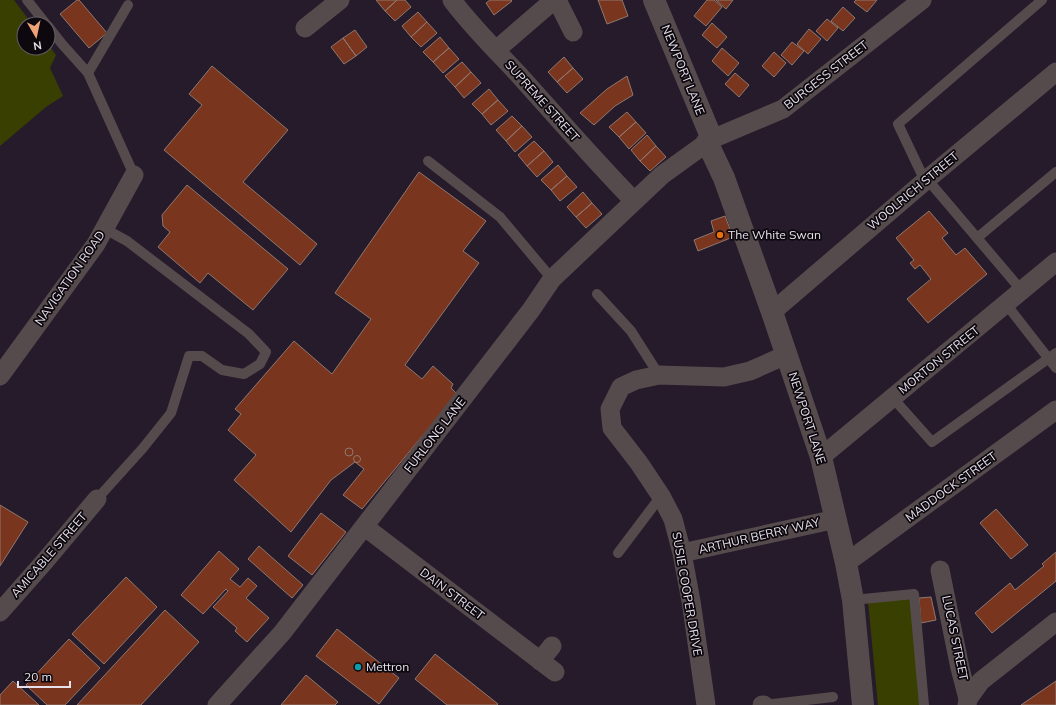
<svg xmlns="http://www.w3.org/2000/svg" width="1056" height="705" font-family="Mulish,sans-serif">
<rect width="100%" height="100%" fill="#251b2b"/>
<!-- green -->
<path fill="#383f01" d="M 0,0 L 14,0 L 32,24 L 24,24 L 24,48 L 48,48 L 48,44 L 56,55 L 50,68 L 63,96 L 46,107 L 0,146 Z
M 912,597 L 921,705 L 878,705 L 868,602 Z"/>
<!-- building -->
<path fill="#79351d" stroke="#8f7870" d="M 77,0 L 79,0 L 107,33 L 89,48 L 60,14 Z
M 376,0 L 397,0 L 385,11 Z
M 397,0 L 405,0 L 411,7 L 395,21 L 385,11 Z
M 490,0 L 511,0 L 512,1 L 494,15 L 486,3 Z
M 598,0 L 622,0 L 628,16 L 607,24 Z
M 707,0 L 714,0 L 722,7 L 706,26 L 694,16 Z
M 716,0 L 733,0 L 726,9 Z
M 856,0 L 877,0 L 867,12 L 854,2 Z
M 843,7 L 855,18 L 843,31 L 831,21 Z
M 418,12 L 427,22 L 411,37 L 402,26 Z
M 827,19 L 838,28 L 827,41 L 816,31 Z
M 427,22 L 437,33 L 421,47 L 411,37 Z
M 712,23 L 727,37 L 717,48 L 702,35 Z
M 809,29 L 821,39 L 808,54 L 797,44 Z
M 355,30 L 367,47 L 356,56 L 343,38 Z
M 440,37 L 449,48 L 433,62 L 423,52 Z
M 343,38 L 356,56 L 344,64 L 331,47 Z
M 792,42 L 804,51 L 792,65 L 781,55 Z
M 449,48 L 459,59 L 443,73 L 433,62 Z
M 722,48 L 739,63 L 728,76 L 712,61 Z
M 774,52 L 786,63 L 774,77 L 762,66 Z
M 564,57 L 573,68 L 557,82 L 548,72 Z
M 462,62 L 471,72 L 455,87 L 445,76 Z
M 212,66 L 288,130 L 243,182 L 317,244 L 300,265 L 164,150 L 202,105 L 189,94 Z
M 573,68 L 583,79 L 567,93 L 557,82 Z
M 471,72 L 481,83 L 464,98 L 455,87 Z
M 735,73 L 749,85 L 739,97 L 725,84 Z
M 627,76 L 633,95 L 615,106 L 594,125 L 580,113 L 607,89 Z
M 489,89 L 498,100 L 482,114 L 472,104 Z
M 498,100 L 508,111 L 491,125 L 482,114 Z
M 627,112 L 636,122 L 619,137 L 609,127 Z
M 512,116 L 522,126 L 506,141 L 496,130 Z
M 636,122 L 646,133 L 629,149 L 619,137 Z
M 522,126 L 532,137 L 515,152 L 506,141 Z
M 647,135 L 656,146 L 640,161 L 631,150 Z
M 534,141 L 544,151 L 527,166 L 518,155 Z
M 656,146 L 666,157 L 650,171 L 640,161 Z
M 544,151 L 553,162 L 537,177 L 527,166 Z
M 558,165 L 567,176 L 551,190 L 541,180 Z
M 419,172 L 486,221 L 463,251 L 479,263 L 405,365 L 422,379 L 433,366 L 453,384 L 451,388 L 457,394 L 362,509 L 343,495 L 364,469 L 355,462 L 331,480 L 291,532 L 234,480 L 256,455 L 228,430 L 241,414 L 235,409 L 294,341 L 332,374 L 371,319 L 335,293 Z
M 567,176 L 577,187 L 560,201 L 551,190 Z
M 187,185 L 288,269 L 253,310 L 208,273 L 200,283 L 158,247 L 170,232 L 163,226 L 162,215 Z
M 583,192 L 592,203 L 576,217 L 567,207 Z
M 592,203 L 602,214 L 586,228 L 576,217 Z
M 929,211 L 948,233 L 942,238 L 956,255 L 965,248 L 987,274 L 928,323 L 907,299 L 931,279 L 920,265 L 915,269 L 910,263 L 914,260 L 896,238 Z
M 725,216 L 733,237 L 698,251 L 694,240 L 714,232 L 711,221 Z
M345 452a4 4 0 1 1 8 0a4 4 0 1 1-8 0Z
M353.5 459a3.5 3.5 0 1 1 7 0a3.5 3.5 0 1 1-7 0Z
M 0,505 L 28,522 L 0,566 Z
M 996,509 L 1028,545 L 1011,559 L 980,523 Z
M 321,513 L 346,532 L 312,575 L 288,556 Z
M 259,546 L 303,585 L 292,598 L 248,559 Z
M 219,551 L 239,569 L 230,579 L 240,587 L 248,578 L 257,586 L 246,598 L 269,618 L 247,642 L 235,631 L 237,628 L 213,607 L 228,591 L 226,589 L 203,614 L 181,595 Z
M 1056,552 L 1056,581 L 992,633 L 975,613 L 1010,583 L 1015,590 L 1044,566 L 1042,564 Z
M 126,577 L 157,607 L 104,664 L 72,634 Z
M 931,597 L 936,620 L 921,623 L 919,598 Z
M 165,610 L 199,642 L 141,705 L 77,705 Z
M 337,629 L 399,678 L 379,704 L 316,656 Z
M 69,639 L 100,668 L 65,705 L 47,705 L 26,685 Z
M 435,654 L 498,704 L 497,705 L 447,705 L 415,679 Z
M 306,675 L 338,702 L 335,705 L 281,705 Z
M 13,681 L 39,705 L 0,705 L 0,695 Z
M 1056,681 L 1056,705 L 1021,705 Z"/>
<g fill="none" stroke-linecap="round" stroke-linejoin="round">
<!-- service -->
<path stroke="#564b4c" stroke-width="10" d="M 27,0 L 46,24
M 48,26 L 62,44 L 88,73 L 134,175
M 88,73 L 128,5
M 428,161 L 500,217 L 552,279
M 927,179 L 1022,291
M 925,181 L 898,124 L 1042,0
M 977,238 L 1056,172
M 597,294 L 631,331 L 659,375
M 1006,304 L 1056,368
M 892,397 L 932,442 L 1056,353
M 97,499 L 143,448 L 171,413 L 189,356 L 202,356 L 222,370 L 244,374 L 260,364 L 266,352 L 249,334 L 127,241 L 105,229
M 618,553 L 661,496
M 853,600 L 914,594 L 924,705
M 764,705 L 833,697"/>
<!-- minor -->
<path stroke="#564b4c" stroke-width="19" d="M 452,0 C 472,27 496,50 519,75 C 557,117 594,160 634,201
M 557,0 L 573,32
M 305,28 L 340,0
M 496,50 L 554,0
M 772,312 L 925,181 L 1056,72
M 0,376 L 96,244 L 134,175
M 821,457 L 1056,262
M 365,527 L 555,672
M 682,553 L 836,519
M 846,563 L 1056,410
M 940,570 L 960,668 L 968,699 L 967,705
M 0,612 L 45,561 L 97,499
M 540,661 L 552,646
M 968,699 L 981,681 L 1056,622
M 217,705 L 282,633 L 531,310 L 552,279 L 662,175 L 712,139 L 783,109 L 922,0
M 706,705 L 691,601 L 682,553 L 673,519 L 661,496 L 639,463 L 612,428 L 610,409 L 621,387 L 636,380 L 659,375 L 724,377 L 750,371 L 786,355
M 762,705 L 764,705"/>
<!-- tertiary -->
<path stroke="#564b4c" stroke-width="22" d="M 654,0 L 712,139
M 707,142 L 724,178 L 772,312 L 821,457 L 846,563 L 853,600 L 863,705"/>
</g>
<!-- markers -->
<circle fill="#e8710a" stroke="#0c080e" stroke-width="1.5" cx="720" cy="235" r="4"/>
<circle fill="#0f9aa8" stroke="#0c080e" stroke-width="1.5" cx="358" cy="667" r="4"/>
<g text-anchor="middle" stroke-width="3.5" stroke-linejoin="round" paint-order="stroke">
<!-- street labels -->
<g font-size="12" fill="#e7e1ec" stroke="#0c080e">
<text transform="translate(683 70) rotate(68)" y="4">NEWPORT LANE</text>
<text transform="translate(826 75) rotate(-38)" y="4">BURGESS STREET</text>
<text transform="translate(542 101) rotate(48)" y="4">SUPREME STREET</text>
<text transform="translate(913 191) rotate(-40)" y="4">WOOLRICH STREET</text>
<text transform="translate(70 278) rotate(-55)" y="4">NAVIGATION ROAD</text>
<text transform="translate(939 360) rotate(-39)" y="4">MORTON STREET</text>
<text transform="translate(807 418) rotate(72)" y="4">NEWPORT LANE</text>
<text transform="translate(435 435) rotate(-52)" y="4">FURLONG LANE</text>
<text transform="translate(951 487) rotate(-36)" y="4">MADDOCK STREET</text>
<text transform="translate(759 536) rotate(-13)" y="4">ARTHUR BERRY WAY</text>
<text transform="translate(49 555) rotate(-49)" y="4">AMICABLE STREET</text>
<text transform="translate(452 594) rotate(37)" y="4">DAIN STREET</text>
<text transform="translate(687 594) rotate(80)" y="4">SUSIE COOPER DRIVE</text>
<text transform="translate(955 638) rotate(78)" y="4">LUCAS STREET</text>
</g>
<!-- poi labels -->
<g font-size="12" fill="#e7e1ec" stroke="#0c080e" text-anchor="start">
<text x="728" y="239">The White Swan</text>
<text x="366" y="671">Mettron</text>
</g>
</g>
<!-- north arrow -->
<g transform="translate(36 36) rotate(171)"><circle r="19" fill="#0c080e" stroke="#645f67"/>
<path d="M0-3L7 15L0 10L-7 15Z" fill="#f0a278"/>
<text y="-6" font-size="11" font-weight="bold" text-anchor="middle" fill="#e7e1ec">N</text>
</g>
<!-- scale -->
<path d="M18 681v6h52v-6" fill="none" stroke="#e7e1ec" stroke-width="2"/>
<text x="24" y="681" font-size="12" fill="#e7e1ec" stroke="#0c080e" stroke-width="3" paint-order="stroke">20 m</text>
</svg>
